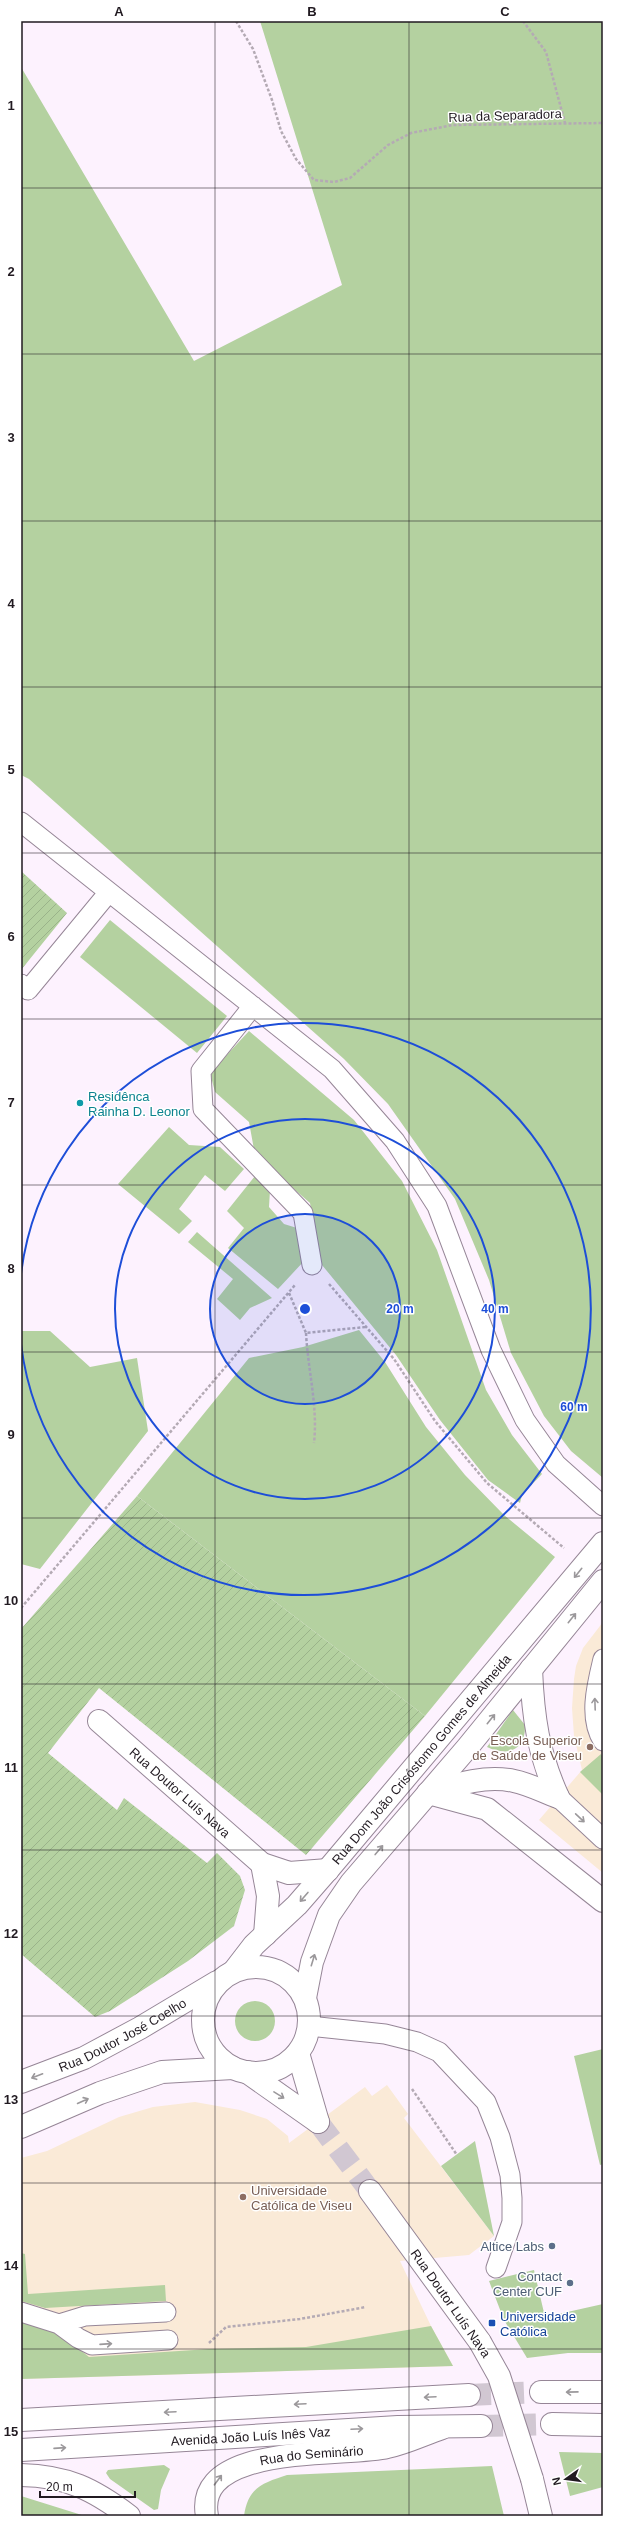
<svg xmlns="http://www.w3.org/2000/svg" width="624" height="2537" font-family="Helvetica,sans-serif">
<defs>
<pattern id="garden-furrows" width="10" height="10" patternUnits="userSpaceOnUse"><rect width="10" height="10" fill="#b4d1a0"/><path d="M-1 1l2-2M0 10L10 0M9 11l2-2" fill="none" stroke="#9ab38a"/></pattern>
</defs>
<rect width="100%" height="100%" fill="#fdf2fe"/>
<!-- education -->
<path fill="#faead7" d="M 603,1622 L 603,1873 L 539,1820 L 582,1770 L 574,1736 L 572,1708 L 574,1679 L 576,1666 L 583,1648 Z
M 387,2085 L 408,2114 L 404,2118 L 494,2236 L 469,2255 L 400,2261 L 431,2326 L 453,2366 L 21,2379 L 21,2158 L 47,2151 L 119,2117 L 153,2107 L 195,2102 L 240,2110 L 267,2119 L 288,2136 L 289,2143 L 365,2087 L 372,2096 Z"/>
<!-- grass -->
<path fill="#b4d1a0" d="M 260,21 L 603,21 L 603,1478 L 571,1451 L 544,1416 L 511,1353 L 489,1280 L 455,1199 L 388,1104 L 344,1059 L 29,779 L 21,775 L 21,67 L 194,361 L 342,285 Z
M 110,920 L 227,1016 L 197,1053 L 80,957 Z
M 249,1031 L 354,1120 L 402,1181 L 437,1250 L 486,1390 L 512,1435 L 542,1474 L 522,1495 L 520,1503 L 488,1480 L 440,1420 L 396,1355 L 322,1265 L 310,1203 L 255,1155 L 249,1122 L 215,1092 L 210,1073 Z
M 169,1127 L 189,1145 L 220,1147 L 244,1169 L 225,1191 L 205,1175 L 179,1209 L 192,1221 L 179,1234 L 118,1184 Z
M 255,1176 L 270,1190 L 269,1207 L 284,1224 L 297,1228 L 305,1260 L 278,1289 L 228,1248 L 244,1228 L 227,1211 Z
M 197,1232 L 272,1298 L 250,1308 L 240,1320 L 217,1299 L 233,1279 L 188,1242 Z
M 359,1330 L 385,1362 L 426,1427 L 465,1475 L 504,1515 L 555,1557 L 425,1716 L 137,1496 L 249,1358 L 303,1347 Z
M 21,1331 L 50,1331 L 90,1367 L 137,1358 L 148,1431 L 40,1569 L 21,1564 Z
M 513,1710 L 525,1725 C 526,1750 508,1757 487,1747 Z
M 601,1754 L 603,1758 L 603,1795 L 580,1772 Z
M235 2021a20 20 0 1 1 40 0a20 20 0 1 1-40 0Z
M 603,2049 L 603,2164 L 600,2165 L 574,2056 Z
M 475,2141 L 494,2236 L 441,2166 Z
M 21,2253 L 25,2254 L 28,2294 L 165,2285 L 166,2301 L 45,2308 L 21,2301 Z
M 534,2270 L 545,2317 L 603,2304 L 603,2353 L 568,2353 L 527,2358 L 504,2320 L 489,2281 Z
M 21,2321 L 58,2332 L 89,2357 L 209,2349 L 306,2347 L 431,2326 L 453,2366 L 21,2379 Z
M 559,2452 L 603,2453 L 603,2487 L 570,2496 Z
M 164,2465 L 170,2469 L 161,2490 L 158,2509 L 154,2510 L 110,2479 L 106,2473 L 108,2470 Z
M 492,2466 L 504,2516 L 244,2516 C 248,2487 263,2483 287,2475 Z
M 21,2496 L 85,2516 L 21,2516 Z"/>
<!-- garden -->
<path fill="url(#garden-furrows)" d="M 21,871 L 67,913 L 21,970 Z
M 137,1496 L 425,1716 L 306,1855 L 99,1688 L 48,1753 L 117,1810 L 124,1798 L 207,1863 L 217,1853 L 240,1876 L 245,1890 L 234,1926 L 188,1961 L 110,2011 L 95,2017 L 21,1954 L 21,1629 Z"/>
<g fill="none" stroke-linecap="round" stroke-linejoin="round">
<!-- tertiary-tunnel -->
<path stroke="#d1c7d2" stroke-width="22" stroke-dasharray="22 11" stroke-linecap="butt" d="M 318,2122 L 370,2191"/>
<!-- primary-tunnel -->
<path stroke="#d1c7d2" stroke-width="22" stroke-dasharray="22 11" stroke-linecap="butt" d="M 469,2395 L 541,2392
M 481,2426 L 552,2424"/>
<defs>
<path id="service" d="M 21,822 L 332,1069 L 395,1141 L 437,1206 L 491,1350 L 525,1420 L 556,1464 L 603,1506
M 21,984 L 28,990 L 109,892
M 253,1006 L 201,1071 L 203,1109 L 303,1213 L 312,1265
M 603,1659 C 597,1684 588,1718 603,1741
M 558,1797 L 603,1839
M 309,2026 L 385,2034 L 417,2042 L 439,2052 L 486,2102 L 500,2137 L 510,2175 L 512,2198 L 512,2222 L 496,2268
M 21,2312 L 59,2324 L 78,2338 L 92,2345 L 168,2340
M 59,2324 L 85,2316 L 166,2312"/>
<g id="minor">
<path d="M 531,1669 C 533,1717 538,1753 558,1797"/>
<path id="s1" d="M 99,1721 L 262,1864 L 289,1873 L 328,1870"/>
<path d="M 430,1792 C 457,1784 486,1775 514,1781 C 529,1784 544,1792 558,1797"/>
<path d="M 428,1793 L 487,1809 L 603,1901"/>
<path d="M 262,1864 L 268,1896 L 265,1935"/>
</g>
<g id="tertiary">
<circle cx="256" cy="2020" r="53"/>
<path id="s2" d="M 234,1971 L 254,1945 L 297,1905 L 331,1866 L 603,1543"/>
<path d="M 305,1998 L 312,1962 L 329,1915 L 351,1883 L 467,1748 L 603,1581"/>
<path d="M 298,2053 L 318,2122"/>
<path d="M 247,2072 L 318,2122"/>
<path id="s3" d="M 21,2082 L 84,2058 L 140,2028 L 217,1982"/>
<path d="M 21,2127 L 100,2093 L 162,2072 L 233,2068"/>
<path d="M 370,2191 L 480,2342"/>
<path d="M 532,2479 L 541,2516"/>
</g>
<g id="secondary">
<path d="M 21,2475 C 67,2476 93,2489 129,2516"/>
<path id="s4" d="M 207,2516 C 193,2442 346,2457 387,2447 C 406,2443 424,2434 442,2428"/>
</g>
<g id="primary">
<path d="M 541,2392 L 603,2392"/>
<path d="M 21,2420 L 469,2395"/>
<path d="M 552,2424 L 603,2425"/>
<path id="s5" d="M 21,2450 L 398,2427 L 481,2426"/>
</g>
</defs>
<!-- service casing -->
<use href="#service" stroke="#968697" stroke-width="21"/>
<!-- minor casing -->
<use href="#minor" stroke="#968697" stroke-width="24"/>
<!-- tertiary casing -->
<use href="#tertiary" stroke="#968697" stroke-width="24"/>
<!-- secondary casing -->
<use href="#secondary" stroke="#968697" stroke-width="24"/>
<!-- primary casing -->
<use href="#primary" stroke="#968697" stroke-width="24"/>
<!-- path -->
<path stroke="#b4aab4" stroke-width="2.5" stroke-dasharray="3 2" stroke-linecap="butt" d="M 236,21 L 253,49 L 272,100 L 281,131 L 296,159 L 314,180 L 334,182 L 350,178 L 388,145 L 411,133 L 453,125 L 603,123
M 523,21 L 546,52 L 565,123
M 329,1284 L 394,1359 L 435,1421 L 487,1483 L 564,1548
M 289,1293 L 306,1333 L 366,1327
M 306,1333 C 308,1371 318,1406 314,1443
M 21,1608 L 295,1285
M 412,2089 L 457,2155
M 209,2343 L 226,2327 L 300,2319 L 366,2307"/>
<!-- service -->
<use href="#service" stroke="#fff" stroke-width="19"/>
<!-- minor -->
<use href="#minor" stroke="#fff" stroke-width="22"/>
<!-- tertiary -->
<use href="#tertiary" stroke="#fff" stroke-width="22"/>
<!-- secondary -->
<use href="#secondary" stroke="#fff" stroke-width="22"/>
<!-- primary -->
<use href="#primary" stroke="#fff" stroke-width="22"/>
<defs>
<path id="tertiary-bridge" d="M 480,2342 L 499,2376 L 532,2479"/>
</defs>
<!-- tertiary-bridge casing -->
<use href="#tertiary-bridge" stroke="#968697" stroke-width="24" stroke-linecap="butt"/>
<!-- tertiary-bridge -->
<use href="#tertiary-bridge" stroke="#fff" stroke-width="22"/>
</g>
<!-- one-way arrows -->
<defs><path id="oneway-shaft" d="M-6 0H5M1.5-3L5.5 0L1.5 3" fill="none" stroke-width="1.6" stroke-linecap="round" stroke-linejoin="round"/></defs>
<g stroke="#9b989b">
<use href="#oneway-shaft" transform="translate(578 1573) rotate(129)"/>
<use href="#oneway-shaft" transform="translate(572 1618) rotate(-51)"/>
<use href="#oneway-shaft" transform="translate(595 1704) rotate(-92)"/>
<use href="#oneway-shaft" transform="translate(491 1719) rotate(-51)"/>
<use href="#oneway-shaft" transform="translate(580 1818) rotate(43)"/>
<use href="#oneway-shaft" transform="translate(379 1850) rotate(-50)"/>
<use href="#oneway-shaft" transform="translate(304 1897) rotate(131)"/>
<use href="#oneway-shaft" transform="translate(313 1960) rotate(-73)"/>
<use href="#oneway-shaft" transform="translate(37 2076) rotate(159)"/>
<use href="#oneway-shaft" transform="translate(279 2095) rotate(32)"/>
<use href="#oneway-shaft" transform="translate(83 2101) rotate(-24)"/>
<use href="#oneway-shaft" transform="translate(106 2344) rotate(-4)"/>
<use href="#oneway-shaft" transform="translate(572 2392) rotate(179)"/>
<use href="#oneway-shaft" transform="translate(430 2397) rotate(177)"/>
<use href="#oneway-shaft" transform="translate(300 2404) rotate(177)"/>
<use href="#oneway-shaft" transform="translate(170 2412) rotate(177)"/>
<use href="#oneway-shaft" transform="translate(357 2429) rotate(-3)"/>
<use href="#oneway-shaft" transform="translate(60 2448) rotate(-4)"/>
<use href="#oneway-shaft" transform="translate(218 2480) rotate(-53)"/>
</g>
<!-- grid -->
<path fill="none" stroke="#211a21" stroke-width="1" stroke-opacity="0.55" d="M 215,21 L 215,2516M 409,21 L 409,2516M 21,188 L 603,188M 21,354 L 603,354M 21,521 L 603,521M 21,687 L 603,687M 21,853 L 603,853M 21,1019 L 603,1019M 21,1185 L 603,1185M 21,1352 L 603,1352M 21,1518 L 603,1518M 21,1684 L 603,1684M 21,1850 L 603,1850M 21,2016 L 603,2016M 21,2183 L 603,2183M 21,2349 L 603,2349"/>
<!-- distance rings -->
<circle cx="305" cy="1309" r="95" fill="#1d4ed8" fill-opacity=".12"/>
<g fill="none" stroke="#1d4ed8" stroke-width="2">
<circle cx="305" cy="1309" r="95"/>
<circle cx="305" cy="1309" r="190"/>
<path d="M21 1274A286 286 0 1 1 21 1344"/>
</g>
<!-- markers -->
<circle fill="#0f9aa8" stroke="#fff" stroke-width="1.5" cx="80" cy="1103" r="4"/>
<g fill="#8d6e63" stroke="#fff" stroke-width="1.5">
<circle cx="590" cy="1747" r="4"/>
<circle cx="243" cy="2197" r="4"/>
</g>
<g fill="#5c6f8a" stroke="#fff" stroke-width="1.5">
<circle cx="552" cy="2246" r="4"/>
<circle cx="570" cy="2283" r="4"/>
</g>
<rect fill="#1a4fb4" stroke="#fff" stroke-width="1.5" x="488" y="2319" width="8" height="8" rx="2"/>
<g text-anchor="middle" stroke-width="3" stroke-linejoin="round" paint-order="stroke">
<!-- street labels -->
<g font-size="13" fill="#211a21" stroke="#fff">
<text transform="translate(505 115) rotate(-2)" y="5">Rua da Separadora</text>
<text dy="5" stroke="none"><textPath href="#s2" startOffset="283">Rua Dom João Crisóstomo Gomes de Almeida</textPath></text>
<text dy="5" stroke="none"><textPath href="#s1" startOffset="108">Rua Doutor Luís Nava</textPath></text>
<text dy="5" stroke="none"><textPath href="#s3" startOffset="112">Rua Doutor José Coelho</textPath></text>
<text transform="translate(451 2303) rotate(55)" y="5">Rua Doutor Luís Nava</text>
<text dy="5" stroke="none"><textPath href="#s5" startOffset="230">Avenida João Luís Inês Vaz</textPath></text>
<text dy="5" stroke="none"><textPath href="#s4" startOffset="138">Rua do Seminário</textPath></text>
</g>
<!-- culture labels -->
<g font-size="13" fill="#0d838f" stroke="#fff" text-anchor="start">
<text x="88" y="1101">Residênca<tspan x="88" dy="15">Rainha D. Leonor</tspan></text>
</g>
<!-- education labels -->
<g font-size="13" fill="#785e54" stroke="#fff" text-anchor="end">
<text x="582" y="1745">Escola Superior<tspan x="582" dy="15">de Saúde de Viseu</tspan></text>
<text x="251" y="2195" text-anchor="start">Universidade<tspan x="251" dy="15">Católica de Viseu</tspan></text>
</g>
<!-- service labels -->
<g font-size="13" fill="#4e5e75" stroke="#fff" text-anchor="end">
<text x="544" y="2251">Altice Labs</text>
<text x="562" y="2281">Contact<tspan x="562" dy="15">Center CUF</tspan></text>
</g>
<!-- transit labels -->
<g font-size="13" fill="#164399" stroke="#fff" text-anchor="start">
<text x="500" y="2321">Universidade<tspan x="500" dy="15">Católica</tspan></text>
</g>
</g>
<circle cx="305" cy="1309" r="6" fill="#1d4ed8" stroke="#fff" stroke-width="2"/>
<g font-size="12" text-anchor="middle" font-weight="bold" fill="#1d4ed8" stroke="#fff" stroke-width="3" stroke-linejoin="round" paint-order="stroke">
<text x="400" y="1313">20 m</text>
<text x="495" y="1313">40 m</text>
<text x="574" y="1411">60 m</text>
</g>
<!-- border -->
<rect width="624" height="2537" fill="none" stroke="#ffffff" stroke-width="44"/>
<!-- north arrow -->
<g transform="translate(566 2479) rotate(256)" stroke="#ffffff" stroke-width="3" paint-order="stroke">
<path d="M0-3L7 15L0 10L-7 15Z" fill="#211a21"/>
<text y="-6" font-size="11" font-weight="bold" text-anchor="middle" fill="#211a21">N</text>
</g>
<!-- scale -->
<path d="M40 2491v6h95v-6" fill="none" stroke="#211a21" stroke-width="2"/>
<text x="46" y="2491" font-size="12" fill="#211a21" stroke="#ffffff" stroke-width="3" paint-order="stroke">20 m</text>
<rect x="22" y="22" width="580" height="2493" fill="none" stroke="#211a21" stroke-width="1.5"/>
<g font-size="13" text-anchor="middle" font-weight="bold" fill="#211a21">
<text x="119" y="16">A</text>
<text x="312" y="16">B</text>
<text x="505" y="16">C</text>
<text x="11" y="110">1</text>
<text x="11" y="276">2</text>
<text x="11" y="442">3</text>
<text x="11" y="608">4</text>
<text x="11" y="774">5</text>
<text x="11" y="941">6</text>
<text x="11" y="1107">7</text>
<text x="11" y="1273">8</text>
<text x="11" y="1439">9</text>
<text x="11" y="1605">10</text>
<text x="11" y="1772">11</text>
<text x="11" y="1938">12</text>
<text x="11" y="2104">13</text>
<text x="11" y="2270">14</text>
<text x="11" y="2436">15</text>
</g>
</svg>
